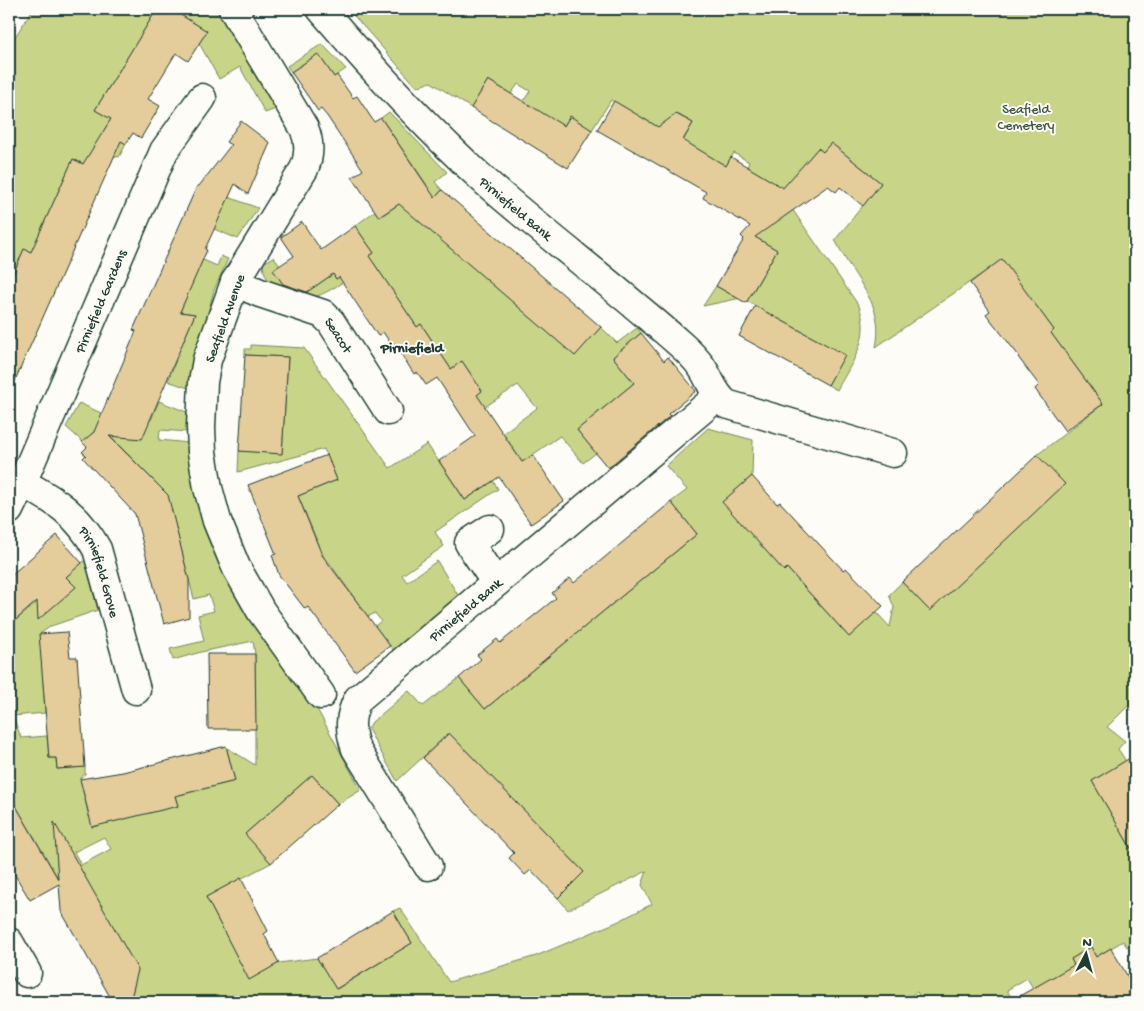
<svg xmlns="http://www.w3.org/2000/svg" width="1144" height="1011" font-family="'Gochi Hand',sans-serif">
<rect width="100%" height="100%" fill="#fdfcf7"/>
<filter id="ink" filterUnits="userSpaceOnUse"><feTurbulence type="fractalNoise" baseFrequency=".02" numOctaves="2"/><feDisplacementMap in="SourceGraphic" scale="10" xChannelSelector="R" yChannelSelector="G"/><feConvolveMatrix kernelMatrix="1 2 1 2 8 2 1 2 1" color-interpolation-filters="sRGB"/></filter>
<g filter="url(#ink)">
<!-- green -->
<path fill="#c8d487" stroke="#74885e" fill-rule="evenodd" d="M 33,9 L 157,9 L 95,110 L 111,119 L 104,130 L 126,144 L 119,157 L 114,156 L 106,174 L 73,159 L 36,241 L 51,261 L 24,249 L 12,277 L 18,280 L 9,300 L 9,42 L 11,43 Z
M 171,9 L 225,9 L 284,106 L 265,113 L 240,67 L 219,79 L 199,43 L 207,31 Z
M 348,9 L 1135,9 L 1135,699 L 1107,727 L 1125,741 L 1118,749 L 1126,761 L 1092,781 L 1135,855 L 1135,942 L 1127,947 L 1123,941 L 1096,957 L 1090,948 L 1071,959 L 1076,969 L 1033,988 L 1027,978 L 1007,990 L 1013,1001 L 1010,1002 L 976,1002 L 974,1000 L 970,1002 L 923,1002 L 917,992 L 900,1002 L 136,1002 L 130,1001 L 134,986 L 125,983 L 137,969 L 119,937 L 61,883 L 9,794 L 9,626 L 57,585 L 75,587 L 66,577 L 85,560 L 98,610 L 51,626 L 40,634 L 45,713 L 13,716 L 21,738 L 47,736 L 49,758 L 56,758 L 57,769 L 85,767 L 85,774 L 80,778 L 89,817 L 131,807 L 178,806 L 175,796 L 235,781 L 226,747 L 255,765 L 255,654 L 253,641 L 201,652 L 173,660 L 170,649 L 204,641 L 198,615 L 214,611 L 209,595 L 194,599 L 167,494 L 100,426 L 83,442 L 66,427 L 79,403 L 132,427 L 139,416 L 151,420 L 159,401 L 189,413 L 189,432 L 160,430 L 159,440 L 189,443 L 276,652 L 318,711 L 361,790 L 338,804 L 312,775 L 246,833 L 271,863 L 206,897 L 249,979 L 279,963 L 317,958 L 337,989 L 412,943 L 393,911 L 400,908 L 449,982 L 536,956 L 617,922 L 652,904 L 642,885 L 647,871 L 568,910 L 558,898 L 584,872 L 449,733 L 397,781 L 368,729 L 372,722 L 409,691 L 423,706 L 459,678 L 485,709 L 697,534 L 671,502 L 687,490 L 666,466 L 708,428 L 753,440 L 752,476 L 723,502 L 784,570 L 787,568 L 849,637 L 876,612 L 890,627 L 894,607 L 889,595 L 902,582 L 930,611 L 1037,455 L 1103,404 L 1051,333 L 1054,330 L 1002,260 L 876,347 C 883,313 868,295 851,268 C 845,259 840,249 835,240 L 881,183 L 831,143 L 823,152 L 818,148 L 781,193 L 859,306 C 861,312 863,319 863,325 C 864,348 847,371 837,390 L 828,385 L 844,355 L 741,298 L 703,306 L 716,286 L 732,295 L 738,285 L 752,293 L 777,250 L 748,233 L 751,227 L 762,186 L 766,178 L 747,167 L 749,162 L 734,153 L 726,166 L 683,141 L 693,123 L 676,113 L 665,131 L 611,100 L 585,141 L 577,136 L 583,124 L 570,117 L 563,127 L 523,102 L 530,91 L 518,84 L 511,94 L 488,80 L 471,108 L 431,82 L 417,87 ZM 104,837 L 111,849 L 81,865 L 74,852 Z
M 322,44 L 346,69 L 334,77 L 318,54 L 291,72 L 287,66 Z
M 389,112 L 447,172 L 435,182 L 442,190 L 417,219 L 575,355 L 601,327 L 617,343 L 637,328 L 641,333 L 613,357 L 634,383 L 577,430 L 596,453 L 583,463 L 560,436 L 522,462 L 503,433 L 537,408 L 518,385 L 465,420 L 457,408 L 482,391 L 462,361 L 451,369 L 421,324 L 417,327 L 373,262 C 346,277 309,317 277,290 C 269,283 263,274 263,263 L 274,257 L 280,266 L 274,270 L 283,284 L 290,280 L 301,296 L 333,274 L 336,279 L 374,253 L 355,226 L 375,211 L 380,217 L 427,185 L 381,118 Z
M 223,195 L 258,208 L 238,239 L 214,229 Z
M 221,256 L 228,259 L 214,290 L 196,359 L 191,389 L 168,381 L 176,360 L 132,341 L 185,337 L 195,314 L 180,312 L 201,259 L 217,266 Z
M 251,345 L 304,348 L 390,468 L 427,444 L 465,500 L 493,481 L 498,489 L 435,532 L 444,546 L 402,575 L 407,582 L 437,561 L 458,595 L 394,651 L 375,626 L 381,621 L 375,613 L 368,617 L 328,561 L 326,562 L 298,496 L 337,480 L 324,449 L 238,472 L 239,451 L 282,453 L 288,357 L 245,355 L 245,349 L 251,349 Z"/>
<!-- building -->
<path fill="#e5cc9b" stroke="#1f3d34" d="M 157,9 L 171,9 L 207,31 L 188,61 L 176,53 L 148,99 L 160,106 L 141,138 L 133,133 L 126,144 L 121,141 L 9,394 L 9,284 L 24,249 L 31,252 L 73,159 L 83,164 L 111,119 L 95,110 Z
M 318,54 L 334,77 L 337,75 L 353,98 L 357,96 L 374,122 L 381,118 L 435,198 L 442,190 L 601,327 L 575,356 L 399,204 L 379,217 L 352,177 L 363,170 L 327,116 L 321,109 L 318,111 L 291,72 Z
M 488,80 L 564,126 L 570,116 L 592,130 L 568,168 L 471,108 Z
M 614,101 L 658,127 L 676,114 L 693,123 L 683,140 L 726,166 L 731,157 L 783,188 L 818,148 L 823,152 L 831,143 L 881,183 L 863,206 L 840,187 L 836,192 L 828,186 L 755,237 L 777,250 L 746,303 L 716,286 L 744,239 L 741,236 L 750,226 L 703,198 L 706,192 L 597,130 Z
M 241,121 L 270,143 L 248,194 L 235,184 L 205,249 L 207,250 L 180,312 L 195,314 L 142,439 L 109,436 L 168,495 L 189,580 L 189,617 L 164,624 L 135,514 L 83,458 L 86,455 L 82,452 L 87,447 L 82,442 L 94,432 L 136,331 L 133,330 L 197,186 L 199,186 L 231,145 L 226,142 Z
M 302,222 L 321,250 L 355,226 L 374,253 L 369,256 L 417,327 L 421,324 L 451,369 L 462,361 L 482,391 L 477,395 L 522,462 L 533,455 L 564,501 L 531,524 L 499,477 L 465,500 L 439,461 L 475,436 L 437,378 L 426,385 L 417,372 L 414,374 L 394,343 L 391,344 L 383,332 L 378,336 L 339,277 L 336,279 L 333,274 L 307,292 L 283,284 L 273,270 L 294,256 L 281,237 Z
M 1002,259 L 1054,330 L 1051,333 L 1103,404 L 1065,431 L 1035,389 L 1039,385 L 1018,357 L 1019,356 L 986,314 L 990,311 L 970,283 Z
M 755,306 L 845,355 L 828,385 L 739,336 Z
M 641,333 L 664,361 L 668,357 L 696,391 L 668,414 L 670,416 L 608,468 L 577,430 L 634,383 L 613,357 Z
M 245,355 L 288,357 L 282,454 L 239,451 Z
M 327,455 L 337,480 L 298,496 L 322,555 L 390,646 L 355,671 L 308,607 L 305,609 L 279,575 L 272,555 L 276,554 L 248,485 Z
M 1037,455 L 1065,484 L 930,611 L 902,582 Z
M 752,476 L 777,504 L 780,502 L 843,570 L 846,568 L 883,606 L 849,637 L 787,568 L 784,571 L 722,502 Z
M 671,502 L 697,534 L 485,709 L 459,678 L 481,659 L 477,655 L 497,639 L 500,643 L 556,598 L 552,593 L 570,578 L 574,583 Z
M 57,535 L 82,563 L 66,577 L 76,587 L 38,620 L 37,601 L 9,626 L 9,577 Z
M 67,632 L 70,657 L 77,657 L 85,767 L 57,769 L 56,758 L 49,758 L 39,634 Z
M 207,654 L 255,654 L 256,729 L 208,729 Z
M 449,733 L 584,872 L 558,898 L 531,870 L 525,875 L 509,858 L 514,853 L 423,758 Z
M 226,746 L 235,781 L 175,796 L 178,806 L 92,827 L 80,779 L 123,772 Z
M 1135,755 L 1135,855 L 1092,781 Z
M 312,775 L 338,804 L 271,863 L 245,834 Z
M 9,794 L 58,879 L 54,822 L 138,970 L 130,1002 L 113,1002 L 61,911 L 59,884 L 30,900 L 9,865 Z
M 241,878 L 268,931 L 264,934 L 279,963 L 249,980 L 206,897 Z
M 393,911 L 412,943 L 336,989 L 317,958 Z
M 1091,947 L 1096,957 L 1111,948 L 1135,989 L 1135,993 L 1119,1002 L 1009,1002 L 1074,965 L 1071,959 Z"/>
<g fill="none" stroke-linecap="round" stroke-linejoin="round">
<defs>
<g id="minor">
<path d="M 233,9 L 304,128 C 310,142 310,155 304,169 L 235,282 L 207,360 L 203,382 L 201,427 L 202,452 L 208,488 L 217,521 L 236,567 L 261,611 L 321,695"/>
<path id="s1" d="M 321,9 C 373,70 428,130 488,184 C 551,239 618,289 680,344 C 688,351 695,358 701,366 C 711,380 712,392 726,404 L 893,453"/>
<path id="s2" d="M 235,282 L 260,293 L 323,314 L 331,322 L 388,411"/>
<path id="s3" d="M 22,483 C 56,500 78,515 97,549 L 136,690"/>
<path id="s4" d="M 9,510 L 22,483 L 164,151 L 202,98"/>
<path d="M 490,529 L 469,543 L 496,583"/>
<path id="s5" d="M 428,866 L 356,749 C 349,730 349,716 358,699 L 717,397"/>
<path d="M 9,942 L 27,973"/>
</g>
</defs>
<!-- minor casing -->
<use href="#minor" stroke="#1f3d34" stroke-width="31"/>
<!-- minor -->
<use href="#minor" stroke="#fdfcf7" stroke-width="28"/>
</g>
</g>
<g text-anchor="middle" stroke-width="4" stroke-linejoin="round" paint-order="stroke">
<!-- park labels -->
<g font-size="14" fill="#415b45" stroke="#fdfcf7">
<text x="1026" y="113">Seafield<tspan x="1026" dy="16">Cemetery</tspan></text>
</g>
<!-- street labels -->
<g font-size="14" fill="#1f3d34" stroke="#fdfcf7">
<text dy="5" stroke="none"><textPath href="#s1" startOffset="279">Pirniefield Bank</textPath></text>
<text dy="5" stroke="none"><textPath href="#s4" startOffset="228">Pirniefield Gardens</textPath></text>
<text transform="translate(224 318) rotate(-70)" y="5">Seafield Avenue</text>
<text dy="5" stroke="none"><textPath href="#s2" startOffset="120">Seacot</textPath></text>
<text dy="5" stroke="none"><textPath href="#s3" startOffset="124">Pirniefield Grove</textPath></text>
<text dy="5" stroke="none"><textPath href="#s5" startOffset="329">Pirniefield Bank</textPath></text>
</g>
<!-- neighbourhood labels -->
<g font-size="15" font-weight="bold" fill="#1f3d34" stroke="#fdfcf7">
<text x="412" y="352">Pirniefield</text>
</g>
</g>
<!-- margin -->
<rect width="1144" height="1011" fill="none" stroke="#fdfcf7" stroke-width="30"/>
<rect x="15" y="15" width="1114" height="981" fill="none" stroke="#1f3d34" stroke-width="2" filter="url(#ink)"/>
<!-- north arrow -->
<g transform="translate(1086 954) rotate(6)" stroke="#fdfcf7" stroke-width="4" paint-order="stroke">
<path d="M0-4L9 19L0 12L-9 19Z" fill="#1f3d34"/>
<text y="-8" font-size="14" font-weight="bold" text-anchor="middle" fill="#1f3d34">N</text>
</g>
</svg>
